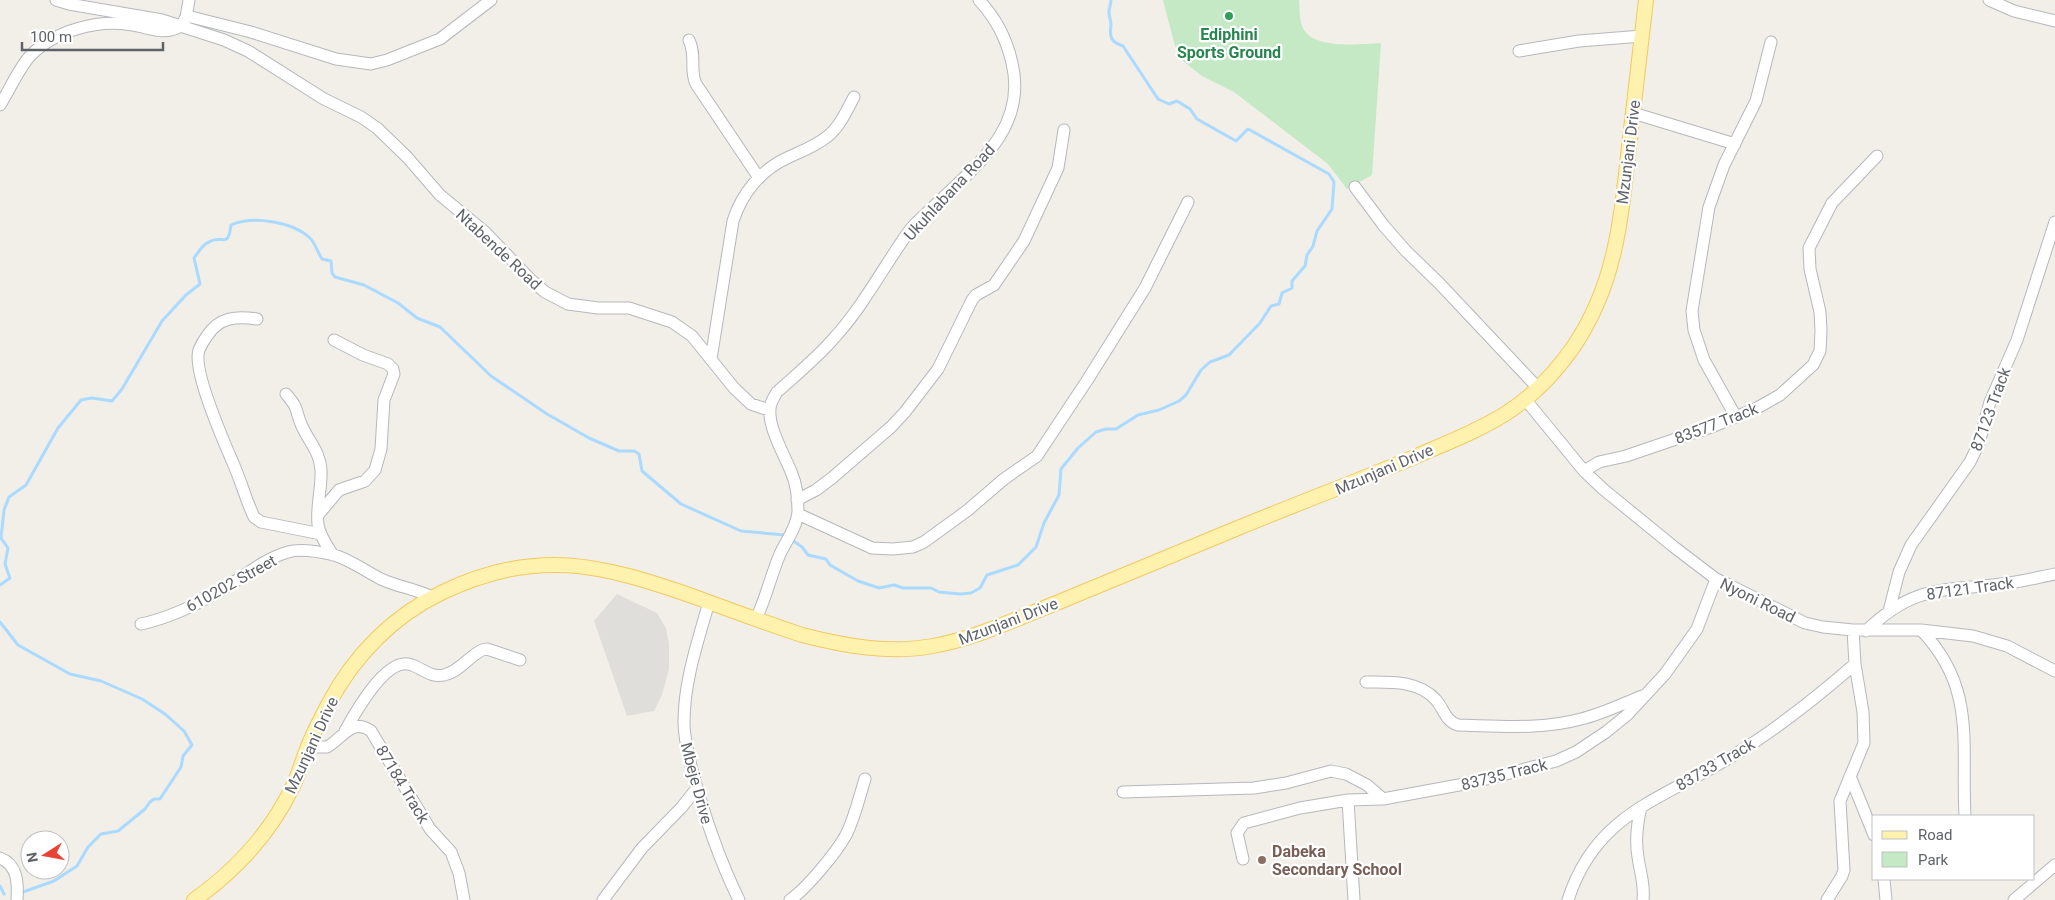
<svg xmlns="http://www.w3.org/2000/svg" width="2055" height="900" font-family="Roboto,sans-serif">
<rect width="100%" height="100%" fill="#f1efe8"/>
<!-- industrial -->
<path fill="#e0deda" d="M 617,594 L 657,613 L 666,628 L 669,644 L 669,669 L 662,695 L 654,711 L 627,716 L 594,621 Z"/>
<!-- green -->
<path fill="#c5e8c5" d="M 1163,0 L 1299,0 C 1300,8 1299,21 1303,28 C 1313,50 1361,44 1381,43 L 1372,175 L 1347,189 L 1328,164 L 1234,92 L 1202,76 L 1183,61 L 1175,46 Z"/>
<g fill="none" stroke-linecap="round" stroke-linejoin="round">
<!-- stream -->
<path stroke="#aadaff" stroke-width="3" d="M 0,585 L 10,578 L 5,564 L 8,548 L 1,538 L 4,510 L 9,497 L 26,485 L 58,428 L 81,400 L 92,398 L 112,401 L 122,389 L 162,321 L 186,295 L 200,284 L 194,258 C 199,251 203,244 211,241 C 223,235 228,249 231,225 C 253,215 293,222 310,238 C 315,243 318,253 322,259 L 331,261 L 332,273 L 335,277 L 364,285 L 398,303 L 417,318 L 440,327 L 491,376 L 547,414 L 589,438 L 619,451 L 634,451 L 639,454 L 642,471 L 681,504 L 741,531 L 785,535 L 802,547 L 808,555 L 826,559 L 830,565 L 858,581 L 879,588 L 894,585 L 903,588 L 931,588 L 939,592 L 960,594 L 971,593 L 980,588 L 987,575 L 1018,565 L 1036,547 L 1044,523 L 1059,495 L 1061,469 L 1078,448 L 1096,432 L 1106,429 L 1116,429 L 1138,415 L 1159,410 L 1179,401 L 1186,395 L 1201,370 L 1210,362 L 1229,355 L 1260,323 L 1271,306 L 1279,304 L 1282,293 L 1292,288 L 1292,281 L 1305,266 L 1307,255 L 1313,246 L 1317,231 L 1332,209 L 1334,182 L 1329,174 L 1248,129 L 1236,141 L 1197,119 L 1190,109 L 1177,101 L 1169,104 L 1158,99 L 1123,46 C 1111,42 1109,37 1111,25 C 1111,20 1109,17 1109,12 C 1109,8 1111,4 1111,0
M 0,622 L 18,645 L 70,674 L 101,681 L 142,699 L 165,714 L 184,731 L 192,745 L 183,756 L 181,767 L 160,799 L 154,799 L 150,802 L 145,809 L 118,831 L 101,834 L 88,847 L 77,866 L 54,881 L 23,892
M 0,886 L 4,894"/>
<defs>
<path id="minor" d="M 56,0 L 69,4 L 162,20 L 224,40 L 248,51 L 324,99 L 361,117 L 377,128 L 407,157 L 440,195 L 485,232 L 531,280 L 545,292 L 568,304 L 598,308 L 629,308 L 672,322 L 692,336 L 734,388 L 751,404 L 769,410
M 1989,0 L 2014,11 L 2055,21
M 186,17 L 189,0
M 689,40 C 697,57 689,69 696,84 L 759,178
M 1519,51 L 1579,41 L 1642,36
M 0,105 C 9,91 19,68 30,56 C 55,30 99,19 133,25 C 151,28 164,36 181,26 L 186,17 L 191,17 L 251,32 L 336,59 L 371,64 L 387,60 L 440,39 L 491,0
M 1633,113 L 1735,144
M 1355,187 L 1384,226 L 1406,251 L 1439,283 L 1538,388
M 257,319 C 236,316 219,317 207,336 C 204,340 201,345 199,350 C 192,370 224,442 233,463 C 241,481 246,500 254,517 L 261,522 L 321,534
M 711,359 L 733,221 C 742,193 761,170 787,158 C 802,151 816,146 828,136 C 840,126 847,110 854,97
M 286,394 C 299,409 295,409 301,424 C 308,441 320,451 321,470 C 322,488 316,506 318,524 C 319,534 327,546 333,555
M 1525,399 L 1584,471 L 1603,489 L 1674,547 L 1716,579 L 1733,587 L 1805,623 L 1823,627 L 1853,630 L 1921,630 L 1973,636 L 2007,646 L 2055,671
M 1736,417 L 1704,360 L 1694,330 L 1692,311 L 1709,207 L 1724,165 L 1756,101 L 1771,42
M 1584,471 L 1599,462 L 1626,456 L 1714,426 L 1757,408 L 1780,395 L 1813,365 L 1820,351 L 1821,331 L 1820,312 L 1810,269 L 1809,248 L 1832,203 L 1877,156
M 797,500 L 816,490 L 832,478 L 891,427 L 905,412 L 938,369 L 972,300 L 976,295 L 994,285 L 1024,241 L 1058,168 L 1064,130
M 798,514 L 872,548 L 893,549 L 913,547 L 924,542 L 968,510 L 1004,479 L 1037,456 L 1088,379 L 1145,288 L 1188,202
M 318,515 L 339,490 L 365,481 L 375,470 L 381,449 L 384,400 L 394,374 L 393,369 L 388,364 L 363,355 L 334,340
M 709,602 C 698,641 684,681 684,722 C 684,740 689,757 693,774 C 705,818 719,859 739,900
M 1889,611 L 1899,572 L 1911,545 L 1970,462 L 1979,443 L 1990,402 L 2017,340 L 2055,222
M 756,619 C 766,598 771,575 780,554 C 786,541 797,527 798,512 C 798,499 797,486 792,474 C 785,456 768,428 770,409 C 770,403 774,397 777,392 C 797,374 818,357 835,337 C 863,306 883,268 907,234 C 913,225 922,217 930,210 C 973,168 1028,130 1012,63 C 1006,37 996,19 979,0
M 141,624 C 169,618 194,606 218,592 C 241,579 263,559 288,552 C 301,548 321,552 334,555 C 351,560 365,571 381,579 C 398,587 416,589 432,597
M 1921,630 C 1977,688 1961,744 1965,816
M 1866,631 C 1917,582 1946,592 2009,583 C 2024,581 2040,577 2055,574
M 1366,682 C 1389,682 1419,680 1436,700 C 1444,709 1445,721 1458,725 C 1499,726 1541,730 1581,719 C 1602,714 1622,704 1642,696
M 345,731 C 355,713 387,655 412,665 C 423,669 431,678 444,675 C 459,672 468,657 482,650 L 487,649 L 520,660
M 308,747 L 327,747 C 342,739 352,717 371,731 L 430,829 L 451,852 L 459,873 L 464,900
M 1850,776 L 1874,835
M 1123,792 L 1254,788 L 1286,783 L 1331,771 L 1346,774 L 1367,785 L 1383,799
M 1348,800 L 1354,900
M 1641,807 C 1637,824 1635,840 1638,857 C 1640,872 1645,885 1643,900
M 0,858 C 18,865 18,883 17,900
M 1243,859 L 1237,833 L 1244,823 L 1300,808 L 1348,800 L 1383,799 L 1475,782 L 1556,761 L 1576,752 L 1606,732 L 1627,715 L 1665,674 L 1697,629 L 1716,579
M 1884,879 L 1886,900
M 603,900 L 642,848 L 681,808 L 697,788
M 790,900 C 807,888 836,853 846,835 C 855,817 859,798 865,779
M 1568,900 C 1596,812 1664,799 1734,755 C 1777,729 1817,697 1855,664 L 1853,630
M 1827,900 L 1842,876 L 1844,870 L 1840,801 L 1864,743 L 1863,712 L 1855,664
M 2014,900 L 2055,865"/>
<path id="major" d="M 194,900 C 235,871 271,832 293,786 C 299,774 302,761 307,749 C 313,733 321,718 329,703 C 354,656 393,616 441,593 C 535,547 601,564 695,597 C 730,610 766,623 802,635 C 845,646 889,654 933,646 C 977,638 1018,618 1059,602 C 1119,577 1178,553 1238,528 C 1296,504 1355,482 1412,458 C 1444,444 1476,432 1505,414 C 1532,397 1556,372 1574,346 C 1618,280 1621,215 1630,138 C 1635,92 1641,46 1646,0"/>
</defs>
<!-- minor casing -->
<use href="#minor" stroke="#b5b8bc" stroke-width="13"/>
<!-- major casing -->
<use href="#major" stroke="#f2c960" stroke-width="16"/>
<!-- minor -->
<use href="#minor" stroke="#fff" stroke-width="11"/>
<!-- major -->
<use href="#major" stroke="#fff2af" stroke-width="14"/>
</g>
<!-- markers -->
<circle fill="#2e9e5b" stroke="#fff" stroke-width="2" cx="1229" cy="16" r="5"/>
<circle fill="#8d6e63" stroke="#fff" stroke-width="2" cx="1262" cy="860" r="5"/>
<g text-anchor="middle" stroke-width="4.5" stroke-linejoin="round" paint-order="stroke">
<!-- leisure labels -->
<g font-size="16" font-weight="bold" fill="#27864d" stroke="#fff">
<text x="1229" y="40">Ediphini<tspan x="1229" dy="18">Sports Ground</tspan></text>
</g>
<!-- street labels -->
<g font-size="16" fill="#5f6368" stroke="#fff">
<text transform="translate(1628 152) rotate(-83)" y="6">Mzunjani Drive</text>
<text transform="translate(949 192) rotate(-47)" y="6">Ukuhlabana Road</text>
<text transform="translate(499 249) rotate(43)" y="6">Ntabende Road</text>
<text transform="translate(1990 409) rotate(-70)" y="6">87123 Track</text>
<text transform="translate(1716 423) rotate(-21)" y="6">83577 Track</text>
<text transform="translate(1384 469) rotate(-23)" y="6">Mzunjani Drive</text>
<text transform="translate(231 583) rotate(-29)" y="6">610202 Street</text>
<text transform="translate(1970 588) rotate(-8)" y="6">87121 Track</text>
<text transform="translate(1758 600) rotate(26)" y="6">Nyoni Road</text>
<text transform="translate(1008 621) rotate(-21)" y="6">Mzunjani Drive</text>
<text transform="translate(311 745) rotate(-65)" y="6">Mzunjani Drive</text>
<text transform="translate(1715 764) rotate(-30)" y="6">83733 Track</text>
<text transform="translate(1504 774) rotate(-14)" y="6">83735 Track</text>
<text transform="translate(697 783) rotate(75)" y="6">Mbeje Drive</text>
<text transform="translate(403 784) rotate(59)" y="6">87184 Track</text>
</g>
<!-- education labels -->
<g font-size="16" font-weight="bold" fill="#785e54" stroke="#fff" text-anchor="start">
<text x="1272" y="857">Dabeka<tspan x="1272" dy="18">Secondary School</tspan></text>
</g>
</g>
<!-- legend -->
<rect x="1872" y="815" width="162" height="65" fill="#ffffff" stroke="#bfc1c3"/>
<rect x="1882" y="831" width="25" height="8" fill="#fff2af" stroke="#bfc1c3"/>
<text x="1918" y="840" font-size="15" fill="#5f6368">Road</text>
<rect x="1882" y="852" width="25" height="15" fill="#c5e8c5" stroke="#bfc1c3"/>
<text x="1918" y="865" font-size="15" fill="#5f6368">Park</text>
<!-- north arrow -->
<g transform="translate(45 855) rotate(259)"><circle r="24" fill="#ffffff" stroke="#bfc1c3"/>
<path d="M0-4L9 19L0 12L-9 19Z" fill="#ea4335"/>
<text y="-8" font-size="14" font-weight="bold" text-anchor="middle" fill="#5f6368">N</text>
</g>
<!-- scale -->
<path d="M22 42v8h141v-8" fill="none" stroke="#5f6368" stroke-width="2.5"/>
<text x="30" y="42" font-size="15" fill="#5f6368" stroke="#ffffff" stroke-width="4" paint-order="stroke">100 m</text>
</svg>
